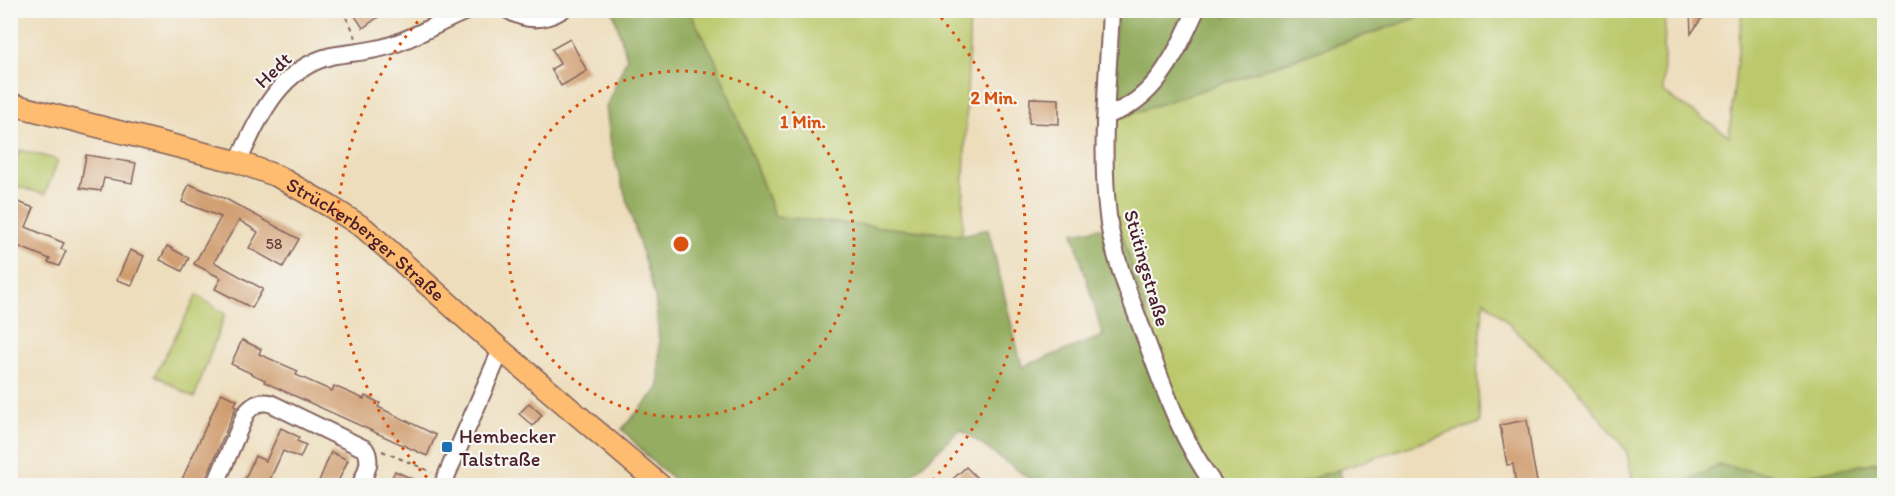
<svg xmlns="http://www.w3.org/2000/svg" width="1895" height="496" font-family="Itim,sans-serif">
<rect width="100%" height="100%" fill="#f6f6f2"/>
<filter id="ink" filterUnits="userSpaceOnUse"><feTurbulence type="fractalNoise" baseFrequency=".0167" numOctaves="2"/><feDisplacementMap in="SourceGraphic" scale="12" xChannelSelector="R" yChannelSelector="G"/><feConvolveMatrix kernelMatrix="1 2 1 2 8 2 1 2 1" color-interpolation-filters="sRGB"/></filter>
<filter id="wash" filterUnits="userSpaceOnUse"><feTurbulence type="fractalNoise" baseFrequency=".008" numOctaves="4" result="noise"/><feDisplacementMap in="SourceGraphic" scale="24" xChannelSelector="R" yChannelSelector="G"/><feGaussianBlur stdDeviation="1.35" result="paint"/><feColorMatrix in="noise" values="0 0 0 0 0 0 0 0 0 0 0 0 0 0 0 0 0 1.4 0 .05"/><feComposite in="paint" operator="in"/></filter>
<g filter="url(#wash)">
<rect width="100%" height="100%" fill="#edddbb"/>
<!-- green -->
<path fill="#bbc96c" stroke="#82744c" stroke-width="1.5" d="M 689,11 L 970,11 L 962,235 L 775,217 L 715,59 Z
M 1437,11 L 1681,11 L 1681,16 L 1665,20 L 1663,92 L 1729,136 L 1742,11 L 1884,11 L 1884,461 L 1791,478 L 1720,465 L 1684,482 L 1686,485 L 1634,485 L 1626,450 L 1577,389 L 1484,300 L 1477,372 L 1480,423 L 1293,485 L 1226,485 L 1206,462 L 1168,383 L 1119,224 L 1111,203 L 1113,120 Z
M 20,150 L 58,160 L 45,194 L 11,185 L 11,171 Z
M 197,295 L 225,314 L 194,398 L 155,375 Z"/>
<!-- forest -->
<path fill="#94ad60" stroke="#6f6646" stroke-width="1.5" d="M 1243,10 L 1437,11 L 1113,120 L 1116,11 L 1223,11 L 1225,17 Z
M 613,11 L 689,11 L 715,59 L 775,217 L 962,235 L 988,229 L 1022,367 L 1103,336 L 1073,233 L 1119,224 L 1168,383 L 1206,462 L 1226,485 L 1038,485 L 960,429 L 901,485 L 681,485 L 651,460 L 622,429 L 659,388 L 659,340 L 655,297 L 611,146 L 606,107 L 627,58 Z
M 1884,461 L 1884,485 L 1686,486 L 1684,482 L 1720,465 L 1791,478 Z
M 1339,470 L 1344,485 L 1293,485 L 1338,470 Z"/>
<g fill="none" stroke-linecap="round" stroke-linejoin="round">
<!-- stream -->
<path stroke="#58c0d5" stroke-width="4.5" d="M 1861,486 L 1884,479"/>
</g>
<g id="blocks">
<!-- building -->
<path fill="#cf9b6d" d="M 351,10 L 388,10 L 363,28 Z
M 1690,10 L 1707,10 L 1691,34 Z
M 570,39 L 587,71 L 561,86 L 551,69 L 560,64 L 552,49 Z
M 1030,98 L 1059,99 L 1059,124 L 1029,123 Z
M 86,155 L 136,163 L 132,183 L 104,178 L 101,191 L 80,188 Z
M 189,184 L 226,199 L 299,239 L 283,267 L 249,248 L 258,232 L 239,220 L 214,262 L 263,289 L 252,308 L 215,289 L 221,278 L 194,264 L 221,217 L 182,202 Z
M 10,199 L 34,208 L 26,227 L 64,243 L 61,249 L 66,251 L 59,266 L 48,262 L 50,259 L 20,247 L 10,270 Z
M 167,246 L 189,258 L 182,271 L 160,260 Z
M 130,250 L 144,256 L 132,285 L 117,280 Z
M 242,340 L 261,349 L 259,354 L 298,371 L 296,375 L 332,391 L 334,386 L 364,399 L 365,396 L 380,403 L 378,407 L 436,435 L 427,456 L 264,382 L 265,380 L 231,364 Z
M 221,393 L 237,400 L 234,406 L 236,407 L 203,486 L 179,486 Z
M 529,403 L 542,415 L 533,426 L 519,414 Z
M 1527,420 L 1533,461 L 1538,486 L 1516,486 L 1513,464 L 1507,465 L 1500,425 Z
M 281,428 L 299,437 L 297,441 L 306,445 L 300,458 L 283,451 L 267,486 L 242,486 L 255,456 L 266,461 Z
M 331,452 L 348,460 L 336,486 L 317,486 Z
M 966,467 L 985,486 L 945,486 Z
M 395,471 L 427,486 L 388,486 Z"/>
</g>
</g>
<g filter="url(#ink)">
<use href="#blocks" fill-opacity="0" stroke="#83625d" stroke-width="1.5"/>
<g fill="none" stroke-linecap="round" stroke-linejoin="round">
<defs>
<path id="minor" d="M 508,10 C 526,21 544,21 562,10
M 1111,10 C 1108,77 1100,149 1108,216 C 1112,253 1129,294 1142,329 C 1162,383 1180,439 1215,486
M 1106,115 C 1154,103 1177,52 1196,10
M 238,162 C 259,117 279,69 331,56 C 352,52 374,52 394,44 C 420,35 443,20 469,10
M 215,486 L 246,413 C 253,405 259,401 270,403 L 365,449 C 373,462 365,473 360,486
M 442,486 L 501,350"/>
<g id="major">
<path id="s1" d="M 10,104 L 238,162 L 277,176 L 331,207 L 364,228 L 501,350 L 661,486"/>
</g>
</defs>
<!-- minor casing -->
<use href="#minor" stroke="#83625d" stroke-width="20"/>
<!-- major casing -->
<use href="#major" stroke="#83625d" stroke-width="24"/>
<!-- path -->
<path stroke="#83625d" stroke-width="2" stroke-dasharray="4.5 4.5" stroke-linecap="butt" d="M 341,10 L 350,24 L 356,38
M 382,451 L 432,472"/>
<!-- minor -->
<use href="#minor" stroke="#fff" stroke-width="16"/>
<!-- major -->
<use href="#major" stroke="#fdbc70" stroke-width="21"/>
</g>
</g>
<!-- distance rings -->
<g fill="none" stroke="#d8530f" stroke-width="3" stroke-dasharray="3 6">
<circle cx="681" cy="244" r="173"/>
<path d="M433 484A345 345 0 0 1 427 11M935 11A345 345 0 0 1 929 484"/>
</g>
<!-- markers -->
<rect fill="#1f6fb2" stroke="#f6f6f2" stroke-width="2" x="441" y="441" width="12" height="12" rx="3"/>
<g text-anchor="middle" stroke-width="4.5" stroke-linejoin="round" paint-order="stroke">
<!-- number labels -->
<g font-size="16" fill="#6b3e3c">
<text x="274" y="249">58</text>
</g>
<!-- street labels -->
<g font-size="20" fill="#4a1f2b" stroke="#f6f6f2">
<text transform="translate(273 70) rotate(-44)" y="7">Hedt</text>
<text dy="7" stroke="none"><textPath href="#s1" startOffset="386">Strückerberger Straße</textPath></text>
<text transform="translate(1147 268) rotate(74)" y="7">Stütingstraße</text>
</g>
<!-- poi labels -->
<g font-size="20" fill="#4a1f2b" stroke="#f6f6f2" text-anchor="start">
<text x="459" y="443">Hembecker<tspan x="459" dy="23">Talstraße</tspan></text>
</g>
</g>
<circle cx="681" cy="244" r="9" fill="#d8530f" stroke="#f6f6f2" stroke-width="3"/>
<g font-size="18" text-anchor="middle" font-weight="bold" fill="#d8530f" stroke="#f6f6f2" stroke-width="4.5" stroke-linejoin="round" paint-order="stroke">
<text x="994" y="104">2 Min.</text>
<text x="803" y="128">1 Min.</text>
</g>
<!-- margin -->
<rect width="1895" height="496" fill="none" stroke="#f6f6f2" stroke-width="36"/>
</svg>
